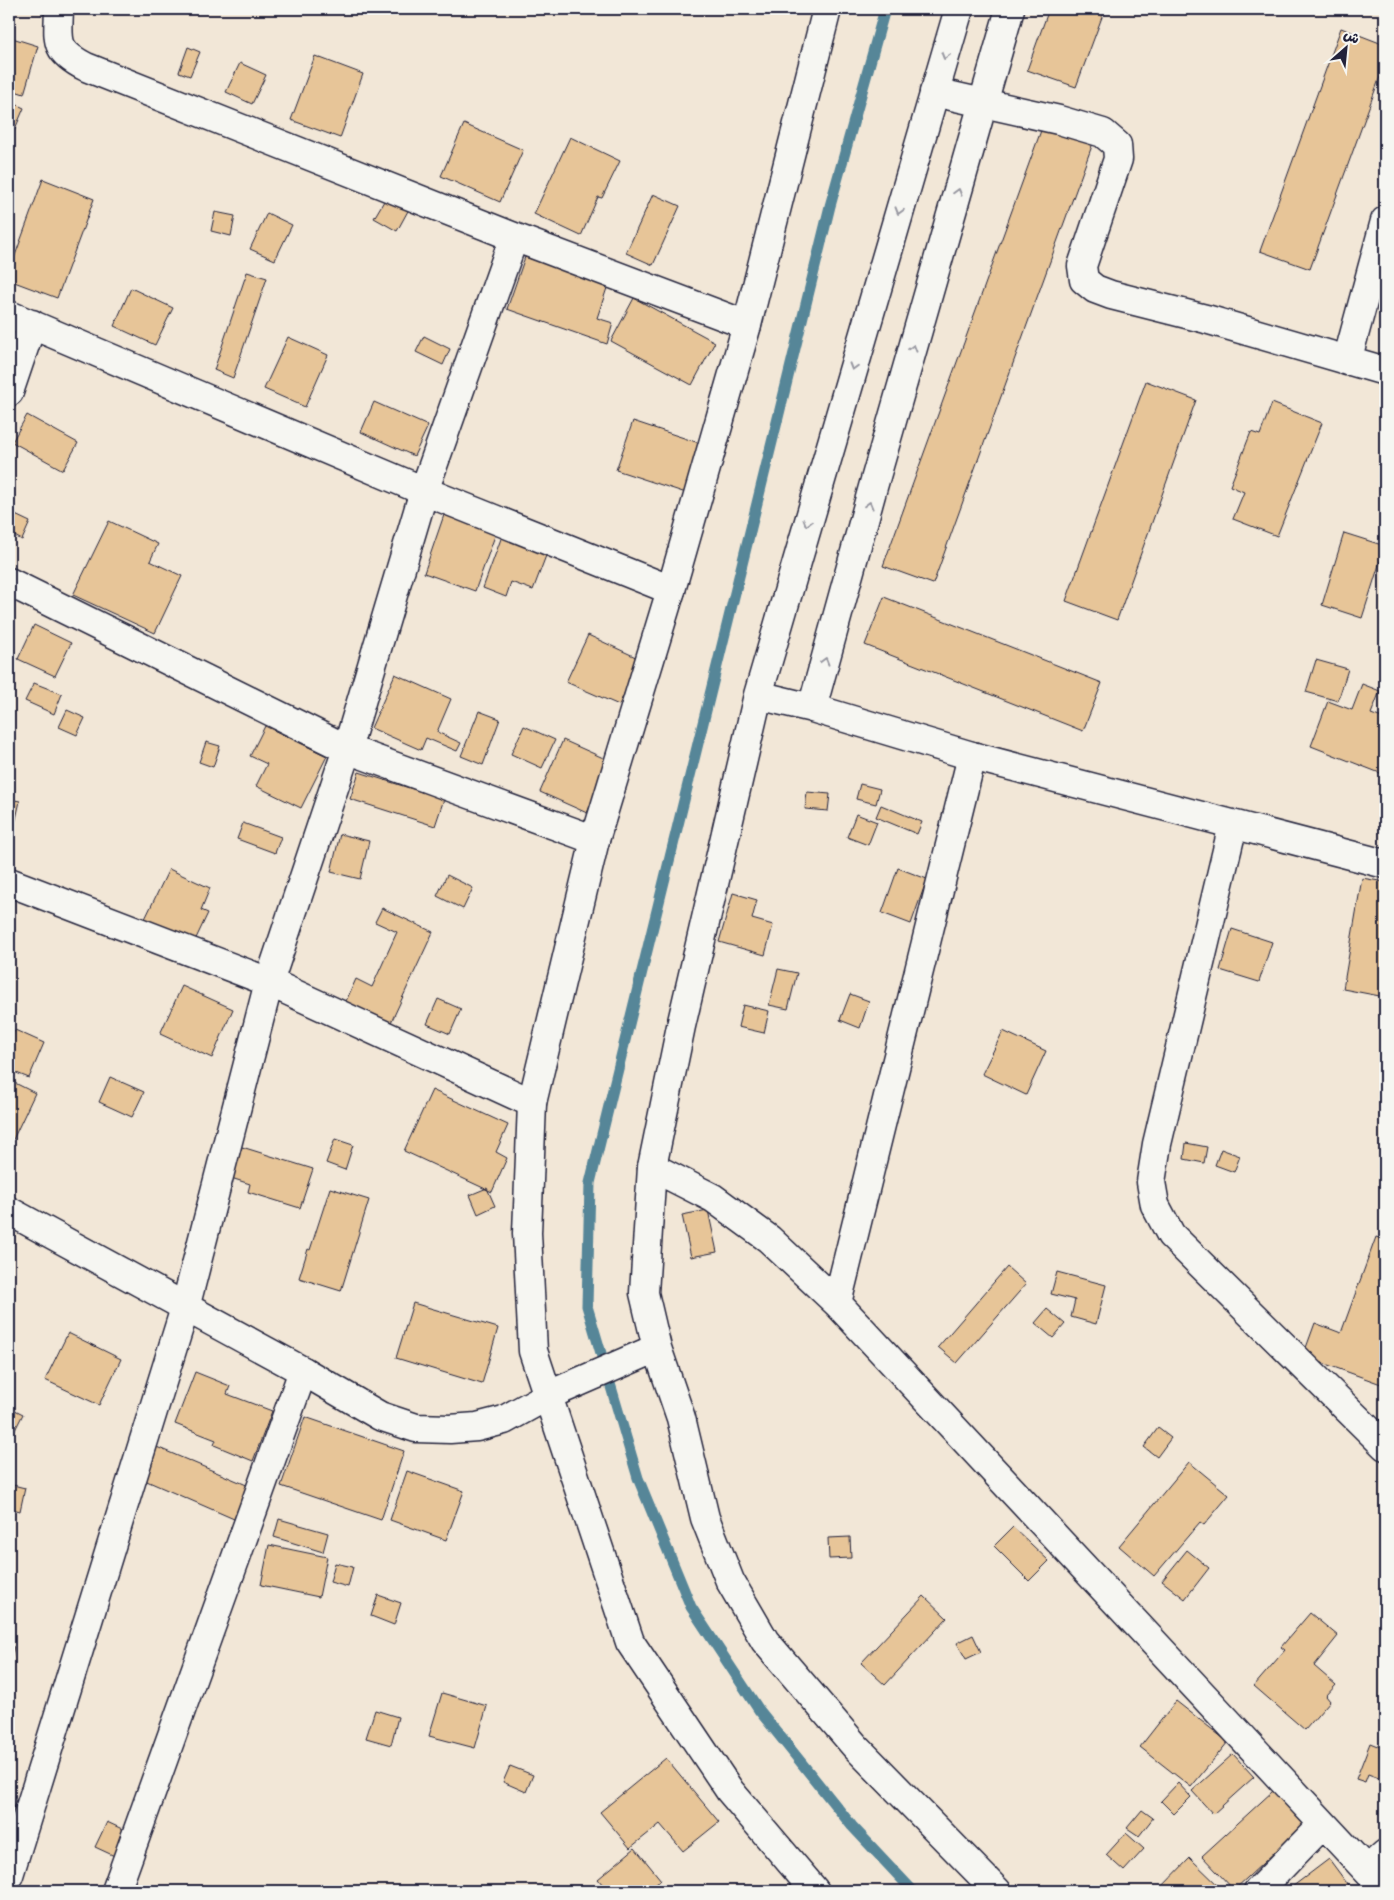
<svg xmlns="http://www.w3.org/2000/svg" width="1394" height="1900" font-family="Pangolin,'Playpen Sans Arabic',sans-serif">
<rect width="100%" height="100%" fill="#f2e7d7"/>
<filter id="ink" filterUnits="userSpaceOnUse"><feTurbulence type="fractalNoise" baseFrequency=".02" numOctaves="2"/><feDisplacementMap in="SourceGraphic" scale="10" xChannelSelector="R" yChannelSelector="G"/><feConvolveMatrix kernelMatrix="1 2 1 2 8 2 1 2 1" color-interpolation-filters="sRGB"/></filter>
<g filter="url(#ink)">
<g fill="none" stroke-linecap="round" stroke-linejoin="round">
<!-- stream -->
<path stroke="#578698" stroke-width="11" d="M 885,9 L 830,206 L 590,1183 L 587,1306 L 638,1478 L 691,1607 L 759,1710 L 852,1826 L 913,1891"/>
</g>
<!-- building -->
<path fill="#e7c598" stroke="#22223b" d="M 1049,9 L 1105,9 L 1076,87 L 1027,70 Z
M 1341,28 L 1385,45 L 1385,63 L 1310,269 L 1260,251 Z
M 9,37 L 38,46 L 24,94 L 9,89 Z
M 188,47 L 200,52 L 190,76 L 179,72 Z
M 315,56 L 363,74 L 340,138 L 291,120 Z
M 240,63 L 266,75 L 252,104 L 226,92 Z
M 9,101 L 24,108 L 9,143 Z
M 464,124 L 523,150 L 500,202 L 441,176 Z
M 1043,125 L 1093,143 L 933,584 L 883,566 Z
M 570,137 L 620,161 L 602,198 L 598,197 L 581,236 L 534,214 Z
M 43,179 L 94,199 L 57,298 L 9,280 L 9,272 Z
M 653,194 L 680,206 L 653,265 L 626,253 Z
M 387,196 L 409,209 L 397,231 L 374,218 Z
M 215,212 L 235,216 L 231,236 L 211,231 Z
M 267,213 L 292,225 L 275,260 L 250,249 Z
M 525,257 L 608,285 L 597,318 L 613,323 L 607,344 L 507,309 Z
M 247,272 L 267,278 L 233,378 L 214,370 Z
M 131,288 L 173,308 L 155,345 L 114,326 Z
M 634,298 L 715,342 L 692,385 L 611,341 Z
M 9,325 L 19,330 L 9,350 Z
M 424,336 L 450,349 L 443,365 L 416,352 Z
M 288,337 L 328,355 L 305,407 L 264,389 Z
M 1146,381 L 1196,400 L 1117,620 L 1066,601 Z
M 374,402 L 428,426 L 414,456 L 361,432 Z
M 1272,403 L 1322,423 L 1277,536 L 1233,519 L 1244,492 L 1230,486 L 1251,432 L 1260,435 Z
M 27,415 L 78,443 L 63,470 L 12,442 Z
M 633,421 L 702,444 L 686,493 L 616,470 Z
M 9,512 L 30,522 L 22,540 L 9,533 Z
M 444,515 L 496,533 L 475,591 L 424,573 Z
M 109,521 L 158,544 L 150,561 L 182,576 L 155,633 L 73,595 Z
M 1344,533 L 1385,546 L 1362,618 L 1322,605 Z
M 502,536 L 547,553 L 533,590 L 511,582 L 506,597 L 483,588 Z
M 884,597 L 1102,683 L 1083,731 L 865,645 Z
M 34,625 L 71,643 L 55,676 L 18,659 Z
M 588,635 L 640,659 L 619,705 L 566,682 Z
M 1316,660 L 1348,669 L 1338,701 L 1306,692 Z
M 395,674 L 451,699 L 437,732 L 461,743 L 457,751 L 426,738 L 421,750 L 371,728 Z
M 34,683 L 62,694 L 54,714 L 25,701 Z
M 1362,684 L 1380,691 L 1371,714 L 1385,719 L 1385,775 L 1311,746 L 1328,701 L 1352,710 Z
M 67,710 L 85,718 L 77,735 L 59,727 Z
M 479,711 L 500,719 L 483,765 L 461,756 Z
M 265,726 L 327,756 L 301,808 L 256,786 L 267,764 L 250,756 Z
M 524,726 L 555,740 L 542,768 L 511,754 Z
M 563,740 L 610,761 L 587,813 L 540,792 Z
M 206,742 L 220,746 L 213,767 L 199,762 Z
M 359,772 L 444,799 L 435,826 L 350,799 Z
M 860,784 L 880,789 L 876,804 L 856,799 Z
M 807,792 L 830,794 L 828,811 L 805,809 Z
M 9,799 L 20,801 L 10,846 L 9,846 Z
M 881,805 L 922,822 L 917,834 L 876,817 Z
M 856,814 L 877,822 L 868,845 L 847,837 Z
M 243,823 L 281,837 L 275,853 L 237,839 Z
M 340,834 L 369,841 L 360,879 L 331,872 Z
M 898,868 L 927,879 L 911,924 L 882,913 Z
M 169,869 L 210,888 L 201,910 L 208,913 L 191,949 L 142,925 Z
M 447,875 L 473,888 L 463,909 L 437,896 Z
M 1362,878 L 1385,882 L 1385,997 L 1343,989 Z
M 733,893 L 757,900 L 752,919 L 773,925 L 765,955 L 719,942 Z
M 382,908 L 433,932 L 387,1031 L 342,1010 L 356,979 L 372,987 L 397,932 L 375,922 Z
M 1232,929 L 1272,942 L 1259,982 L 1220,970 Z
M 778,969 L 797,973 L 788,1009 L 769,1005 Z
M 182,986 L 233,1009 L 212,1058 L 160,1034 Z
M 850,994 L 869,1001 L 860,1028 L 840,1020 Z
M 438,999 L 461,1009 L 450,1034 L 427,1024 Z
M 743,1005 L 769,1011 L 764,1033 L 738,1027 Z
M 15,1030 L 44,1043 L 29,1078 L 9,1070 L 9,1043 Z
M 1003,1031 L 1046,1051 L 1026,1095 L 982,1074 Z
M 110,1077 L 144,1092 L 132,1117 L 99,1102 Z
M 9,1080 L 35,1093 L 9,1148 Z
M 432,1090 L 508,1125 L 496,1152 L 507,1158 L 492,1192 L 404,1151 Z
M 335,1139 L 353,1145 L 345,1170 L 326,1163 Z
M 1186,1143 L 1207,1147 L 1204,1163 L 1184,1159 Z
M 242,1147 L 313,1169 L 300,1208 L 248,1192 L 250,1184 L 231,1178 Z
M 1221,1149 L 1240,1156 L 1234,1172 L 1215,1165 Z
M 330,1188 L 369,1200 L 341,1291 L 299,1278 L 308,1249 L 310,1250 Z
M 487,1188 L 495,1206 L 478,1214 L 470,1195 Z
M 708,1210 L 717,1252 L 691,1257 L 682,1215 Z
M 1376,1237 L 1385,1240 L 1385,1374 L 1381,1384 L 1303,1356 L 1315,1323 L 1341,1333 Z
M 1007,1267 L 1026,1284 L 957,1363 L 938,1347 Z
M 1057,1272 L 1106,1285 L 1096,1324 L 1071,1317 L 1075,1300 L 1051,1294 Z
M 413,1303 L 498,1328 L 482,1384 L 396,1358 Z
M 1047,1309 L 1065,1324 L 1053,1338 L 1035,1323 Z
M 68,1333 L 121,1359 L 99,1405 L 45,1380 Z
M 195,1372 L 230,1386 L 227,1394 L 272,1411 L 253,1461 L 214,1445 L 216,1440 L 175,1424 Z
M 9,1407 L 23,1414 L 9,1442 Z
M 305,1417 L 404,1451 L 381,1520 L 281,1486 Z
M 1158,1428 L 1171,1438 L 1157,1457 L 1144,1447 Z
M 140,1440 L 249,1486 L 234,1519 L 126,1472 Z
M 1189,1462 L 1229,1495 L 1204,1525 L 1200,1522 L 1154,1576 L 1119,1546 Z
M 407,1471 L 464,1491 L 446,1540 L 390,1520 Z
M 9,1484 L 25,1488 L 20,1511 L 9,1508 Z
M 279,1519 L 328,1533 L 323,1552 L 274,1537 Z
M 1013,1527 L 1049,1561 L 1029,1581 L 994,1546 Z
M 850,1537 L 851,1558 L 829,1559 L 828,1538 Z
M 269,1545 L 327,1557 L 319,1597 L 261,1585 Z
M 1187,1550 L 1209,1568 L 1185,1599 L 1162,1581 Z
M 335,1563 L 353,1567 L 348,1587 L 330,1582 Z
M 378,1595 L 401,1603 L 394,1625 L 371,1616 Z
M 924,1596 L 947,1618 L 885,1685 L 861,1663 Z
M 1310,1613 L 1338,1636 L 1314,1666 L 1336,1685 L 1326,1696 L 1330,1701 L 1305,1730 L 1254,1686 L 1285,1650 L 1281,1647 Z
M 973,1635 L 981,1652 L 966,1659 L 957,1643 Z
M 9,1646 L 14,1647 L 10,1663 L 9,1663 Z
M 442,1693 L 487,1706 L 475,1748 L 429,1736 Z
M 1176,1701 L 1228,1742 L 1191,1787 L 1140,1747 Z
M 375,1710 L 398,1717 L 391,1745 L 366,1738 Z
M 1370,1743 L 1385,1749 L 1385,1776 L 1384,1780 L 1368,1774 L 1365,1782 L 1356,1779 Z
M 1233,1754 L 1254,1777 L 1213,1814 L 1192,1791 Z
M 666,1758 L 719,1822 L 683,1851 L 660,1824 L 630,1848 L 600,1812 Z
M 510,1766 L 533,1775 L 526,1792 L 503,1782 Z
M 1178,1783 L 1191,1797 L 1174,1814 L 1161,1801 Z
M 1273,1791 L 1304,1825 L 1234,1890 L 1202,1856 Z
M 1142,1810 L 1153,1818 L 1139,1836 L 1127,1828 Z
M 107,1822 L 133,1834 L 121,1859 L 95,1847 Z
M 1126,1833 L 1144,1849 L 1124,1871 L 1106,1855 Z
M 635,1848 L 661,1880 L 648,1891 L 608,1891 L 598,1879 Z
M 1190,1858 L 1224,1891 L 1158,1891 Z
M 1329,1859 L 1352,1890 L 1350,1891 L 1295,1891 L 1292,1887 Z"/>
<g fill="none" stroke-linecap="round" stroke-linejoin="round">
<defs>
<path id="street" d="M 59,9 C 58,41 54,51 86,67 L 514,237
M 934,92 L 1059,120 L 1103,133 L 1117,145 L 1118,159 L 1082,266 L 1084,280 L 1095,289 L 1111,295 L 1206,319 L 1385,371
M 9,315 L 424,491 L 671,590
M 1347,361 L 1385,221
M 9,392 L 32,324
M 9,582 L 347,749 L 595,840
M 1233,825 L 1157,1144 L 1151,1182 L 1155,1205 L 1171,1235 L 1385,1446
M 9,882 L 269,982 L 532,1103
M 652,1167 L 713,1198 L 769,1239 L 837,1303 L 1385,1890
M 837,1303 L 972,756
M 1367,1870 L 1385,1854
M 9,1875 L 185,1308 L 269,982 L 347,749 L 424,491 L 514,237 L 747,325
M 116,1891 L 303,1371
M 1258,1891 L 1323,1824"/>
<path id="secondary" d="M 959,9 L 758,695 L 681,1026 L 652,1167 L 644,1293 L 657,1348 L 681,1418 L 705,1518 L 730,1581 L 765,1641 L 855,1746 L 997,1891
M 758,695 L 812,708 L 972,756 L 1385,864
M 812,708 L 873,487 L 1010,9
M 9,1211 L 303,1371 L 380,1416 L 416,1428 L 450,1429 L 477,1427 L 504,1420 L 549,1395 L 657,1348
M 815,1891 L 730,1791 L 630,1642 L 533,1351 L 527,1233 L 532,1103 L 595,840 L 671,590 L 747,325 L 827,9"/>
</defs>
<!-- street casing -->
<use href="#street" stroke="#22223b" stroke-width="31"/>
<!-- secondary casing -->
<use href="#secondary" stroke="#22223b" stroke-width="31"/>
<!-- street -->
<use href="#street" stroke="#f6f6f2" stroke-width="28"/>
<!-- secondary -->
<use href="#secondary" stroke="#f6f6f2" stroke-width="28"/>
</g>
<!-- one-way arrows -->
<defs><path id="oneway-chevron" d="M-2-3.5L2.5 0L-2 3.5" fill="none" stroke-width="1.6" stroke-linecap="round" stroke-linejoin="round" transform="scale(1.25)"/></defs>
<g stroke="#9797a0">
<use href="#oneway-chevron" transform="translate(945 56) rotate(106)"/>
<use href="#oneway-chevron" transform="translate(958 192) rotate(-74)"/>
<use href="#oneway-chevron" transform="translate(899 211) rotate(106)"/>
<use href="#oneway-chevron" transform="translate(913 348) rotate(-74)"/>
<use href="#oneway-chevron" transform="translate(853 367) rotate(106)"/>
<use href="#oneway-chevron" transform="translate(869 505) rotate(-75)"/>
<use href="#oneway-chevron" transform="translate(807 523) rotate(106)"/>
<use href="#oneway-chevron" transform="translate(825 661) rotate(-74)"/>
</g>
</g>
<!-- margin -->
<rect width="1394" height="1900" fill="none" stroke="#f6f6f2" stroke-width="30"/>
<rect x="15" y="15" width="1364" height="1870" fill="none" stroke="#22223b" stroke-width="2" filter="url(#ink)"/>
<!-- north arrow -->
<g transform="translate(1346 48) rotate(27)" stroke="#f6f6f2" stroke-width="4" paint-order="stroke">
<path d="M0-4L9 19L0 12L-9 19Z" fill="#22223b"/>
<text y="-8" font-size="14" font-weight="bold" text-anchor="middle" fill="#22223b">ش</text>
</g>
</svg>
